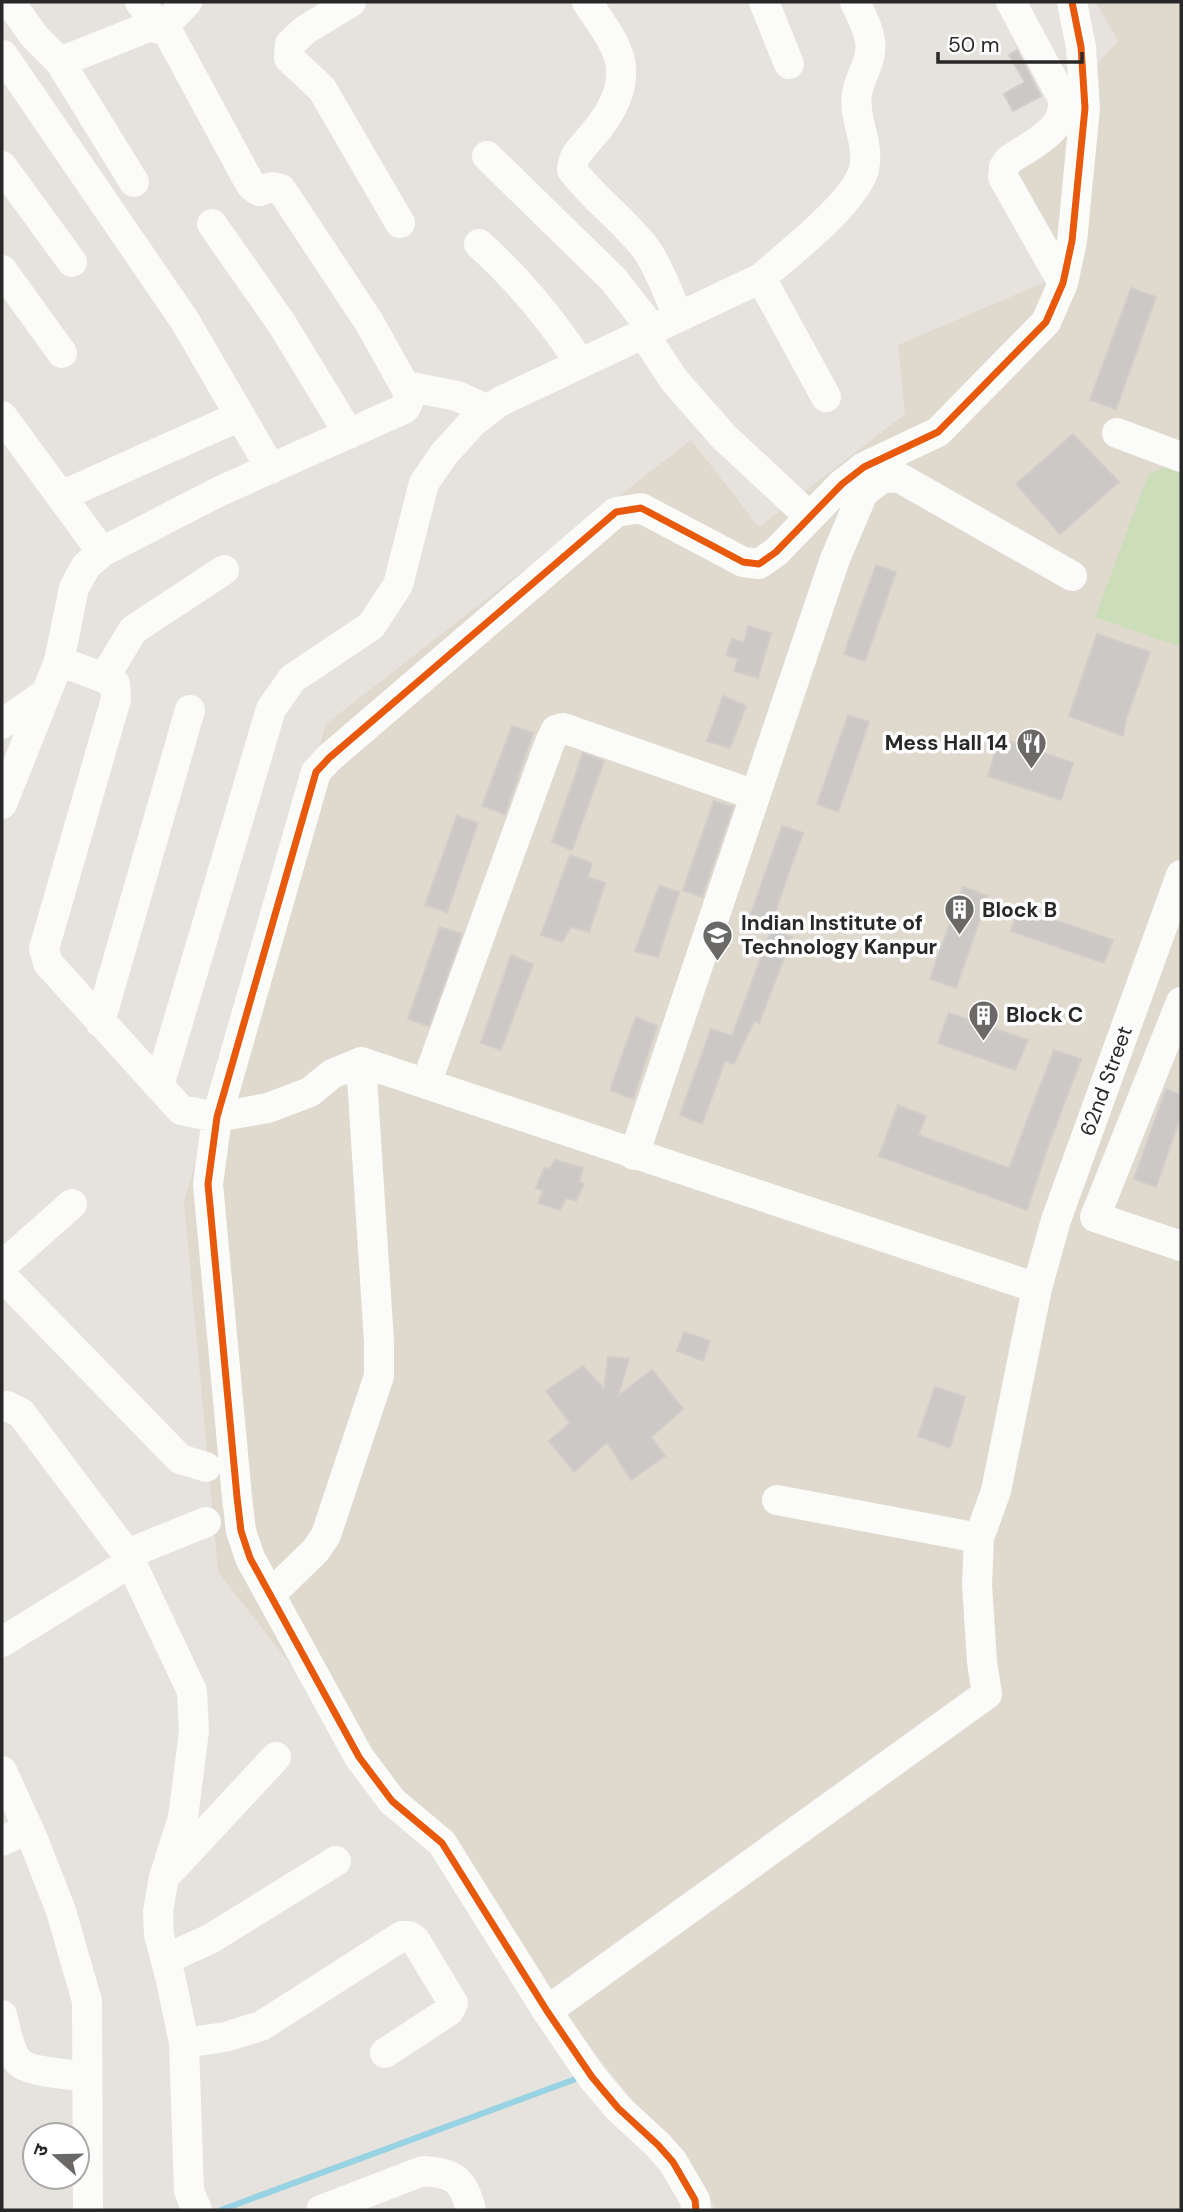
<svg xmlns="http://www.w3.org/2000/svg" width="1183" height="2212" font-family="'DM Sans','Noto Sans Devanagari',sans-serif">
<rect width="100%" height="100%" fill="#e6e2de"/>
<!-- education -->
<path fill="#e0d9cd" d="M 1096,2 L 1181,2 L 1181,2210 L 718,2210 L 218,1572 L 184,1201 L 326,724 L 691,440 L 759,527 L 905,414 L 898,345 L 1045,282 L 999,174 L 1118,41 Z"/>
<!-- green -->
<path fill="#cbdeb9" d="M 1168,466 L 1181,471 L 1181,647 L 1095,617 L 1148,475 Z"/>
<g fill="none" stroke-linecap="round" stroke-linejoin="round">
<!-- stream -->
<path stroke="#97d3e2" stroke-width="6" d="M 221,2210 L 581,2077"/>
</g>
<!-- building -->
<path fill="#cbc8c5" stroke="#d1cdca" stroke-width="2" d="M 1017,50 L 1041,96 L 1013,111 L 1004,94 L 1025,82 L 1009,55 Z
M 1131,288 L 1156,297 L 1116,409 L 1090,400 Z
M 1073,434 L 1119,482 L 1060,534 L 1016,484 Z
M 876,565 L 896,572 L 865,661 L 844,654 Z
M 748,626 L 771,633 L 758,678 L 734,671 L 738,659 L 726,655 L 732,639 L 744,643 Z
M 1097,634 L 1150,652 L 1126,719 L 1123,736 L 1069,716 Z
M 723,696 L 746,706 L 730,748 L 707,741 Z
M 848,715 L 869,722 L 838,812 L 817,804 Z
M 512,726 L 533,733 L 505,814 L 482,806 Z
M 1000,738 L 1073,763 L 1061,800 L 988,776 Z
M 583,753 L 604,761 L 572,850 L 552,842 Z
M 714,801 L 733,807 L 702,897 L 683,890 Z
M 457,816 L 478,823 L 447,912 L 425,905 Z
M 782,826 L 803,833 L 771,923 L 750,916 Z
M 570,855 L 592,863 L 588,877 L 605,883 L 589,932 L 571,927 L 562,942 L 541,935 Z
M 659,886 L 679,892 L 658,957 L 635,951 Z
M 963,887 L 988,896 L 956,988 L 930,979 Z
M 1019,908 L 1113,940 L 1104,963 L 1011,931 Z
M 440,927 L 462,934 L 429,1026 L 408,1019 Z
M 771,930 L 792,937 L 759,1023 L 754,1021 L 734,1064 L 725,1061 L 702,1124 L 680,1115 L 711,1029 L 732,1036 Z
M 511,955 L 533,964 L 501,1050 L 481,1043 Z
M 949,1013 L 1028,1040 L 1015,1070 L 938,1043 Z
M 636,1017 L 657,1026 L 633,1099 L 610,1090 Z
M 1054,1050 L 1081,1059 L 1046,1152 L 1027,1210 L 879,1156 L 898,1105 L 926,1116 L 918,1135 L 1009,1168 Z
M 1166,1089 L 1181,1095 L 1181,1115 L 1156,1187 L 1134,1179 Z
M 555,1160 L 583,1168 L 579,1182 L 584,1184 L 576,1201 L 566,1198 L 560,1210 L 538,1203 L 543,1191 L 536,1188 L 544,1168 L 550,1169 Z
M 684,1332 L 710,1341 L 703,1361 L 677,1351 Z
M 608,1357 L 629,1359 L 618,1396 L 652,1370 L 683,1409 L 651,1437 L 665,1456 L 631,1480 L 607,1442 L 574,1472 L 549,1441 L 570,1423 L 546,1391 L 583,1366 L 604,1389 Z
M 935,1387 L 965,1397 L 950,1448 L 918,1436 Z"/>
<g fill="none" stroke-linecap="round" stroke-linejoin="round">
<!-- minor -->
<path stroke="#fbfbfa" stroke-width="30" d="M 10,2 L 34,36 L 60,62 L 134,182
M 140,2 L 161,29 L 187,2
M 351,2 L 305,30 L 290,44 L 289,58 L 322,89 L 400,223
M 587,2 C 597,18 612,36 618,54 C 629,85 610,116 590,138 C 582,148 572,156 572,170 C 594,199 624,220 646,249 C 660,268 668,295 679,317
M 764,2 L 789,64
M 1011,2 L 1062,97 C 1070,128 1031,145 1009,160 L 1004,167 L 1003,177 L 1063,283
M 3,55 L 185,321 L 271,469
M 487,156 L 614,280 L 652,329
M 2,166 L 72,262
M 212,224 L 282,324 L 349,434
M 479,244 C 518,279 551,319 580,363
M 2,270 L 62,353
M 761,278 C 788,254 855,203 864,169 C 870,143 853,119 857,94 C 859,79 868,67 870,53 C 873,36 862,17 855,2
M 643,333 L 674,380 L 724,437 L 810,517
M 407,390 L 411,387 L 457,396 L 488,410
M 2,416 L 102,552
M 1117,433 L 1181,457
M 61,496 L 240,416
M 59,661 L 74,588 L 86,566 L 102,552 L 218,492 L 404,409 C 410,403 408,398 407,390 L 369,322 L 281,189 L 273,187 L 259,191 L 252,186 L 247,178 L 169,34 L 161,29 L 148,27 L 60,62
M 104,678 L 133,630 L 224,570
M 2,724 L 45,694
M 2,804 L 59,661 L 104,678 L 115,684 L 116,699 L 44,949 L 48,963 L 181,1110 L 217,1117 L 268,1108 L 310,1092 L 332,1074 L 361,1062 L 1037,1288 L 996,1491 L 979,1538 L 977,1584 L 982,1662 L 987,1694 L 547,2011
M 1181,1002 L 1095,1217 L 1181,1246
M 100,1022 L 190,710
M 426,1084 L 550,742 L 556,730 L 563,728 L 755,795
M 159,1086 L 271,709 L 292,679 L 371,626 L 398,585 L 424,483 L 444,454 L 472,423 L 499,402 L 761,278 L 826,397
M 634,1155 L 835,559 L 863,493 L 883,477 L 900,478 L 1072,576
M 2,1266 L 72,1204
M 2,1276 L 180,1459 L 206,1467
M 1037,1288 L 1056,1220 L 1181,875
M 2,1407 L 7,1406 L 21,1413 L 127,1554 L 192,1691 L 194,1731 L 183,1818 L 164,1877 L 158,1911 L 159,1935 L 171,1980 L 184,2043 L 189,2191 L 197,2210
M 777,1500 L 979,1538
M 127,1554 L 206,1522
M 271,1594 L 316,1550 L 326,1535 L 379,1376 L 379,1342 L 361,1062
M 2,1642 L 131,1562
M 2,1771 L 33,1839 L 61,1911 L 87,2001 L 88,2210
M 2,1841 L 28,1829
M 169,1872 L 276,1757
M 166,1959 L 210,1939 L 336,1861
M 2,2015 C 6,2029 9,2053 20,2063 C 32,2073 71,2074 87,2077
M 184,2043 L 225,2037 L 261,2026 L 402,1936 L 409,1936 L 415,1940 L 453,2003 L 449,2011 L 385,2053
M 321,2210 L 423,2171 C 455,2173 463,2180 471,2210
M 696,2210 L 695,2200 L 673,2162 L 658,2145 L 618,2108 L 592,2077 L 547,2011 L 442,1843 L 392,1801 L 359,1757 L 250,1558 L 241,1531 L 237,1497 L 208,1184 L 217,1117 L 316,772 L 329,758 L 616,512 L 641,508 L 743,562 L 759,564 L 776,552 L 842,484 L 864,467 L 938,432 L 1046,322 L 1063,283 L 1072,241 L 1085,108 L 1081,47 L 1072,2"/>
<defs>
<path id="cycleway" d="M 696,2210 L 695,2200 L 673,2162 L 658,2145 L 618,2108 L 592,2077 L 547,2011 L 442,1843 L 392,1801 L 359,1757 L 250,1558 L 241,1531 L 237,1497 L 208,1184 L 217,1117 L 316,772 L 329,758 L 616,512 L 641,508 L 743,562 L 759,564 L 776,552 L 842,484 L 864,467 L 938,432 L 1046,322 L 1063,283 L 1072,241 L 1085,108 L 1081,47 L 1072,2"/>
</defs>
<!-- cycleway casing -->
<use href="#cycleway" stroke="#fff" stroke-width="11"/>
<!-- cycleway -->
<use href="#cycleway" stroke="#e8590c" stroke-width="7"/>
</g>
<!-- icons -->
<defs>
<symbol id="restaurant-pin" viewBox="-11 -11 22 30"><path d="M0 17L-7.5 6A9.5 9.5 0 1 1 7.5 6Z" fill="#6a6968" stroke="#fff"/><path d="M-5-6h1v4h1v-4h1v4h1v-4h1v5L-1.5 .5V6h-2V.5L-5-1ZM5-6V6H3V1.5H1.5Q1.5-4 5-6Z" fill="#fff"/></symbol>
<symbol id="building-pin" viewBox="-11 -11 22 30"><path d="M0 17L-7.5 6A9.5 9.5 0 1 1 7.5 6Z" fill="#6a6968" stroke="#fff"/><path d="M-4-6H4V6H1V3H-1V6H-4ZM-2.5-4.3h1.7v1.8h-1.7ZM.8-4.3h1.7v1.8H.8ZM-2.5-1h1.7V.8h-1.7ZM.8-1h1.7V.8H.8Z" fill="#fff"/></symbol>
<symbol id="university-pin" viewBox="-11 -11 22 30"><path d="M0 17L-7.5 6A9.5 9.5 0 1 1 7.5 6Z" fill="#6a6968" stroke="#fff"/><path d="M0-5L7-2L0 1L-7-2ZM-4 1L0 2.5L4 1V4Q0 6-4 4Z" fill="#fff"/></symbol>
</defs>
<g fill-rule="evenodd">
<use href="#restaurant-pin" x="1014" y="726" width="35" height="47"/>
<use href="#building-pin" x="942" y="892" width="35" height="47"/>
<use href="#university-pin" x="700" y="918" width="35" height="47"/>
<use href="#building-pin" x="966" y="998" width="35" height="47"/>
</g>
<g text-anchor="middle" stroke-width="7" stroke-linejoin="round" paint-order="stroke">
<!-- poi labels -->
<g font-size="21" font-weight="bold" fill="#282828" stroke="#fff" text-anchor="start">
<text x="1008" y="750" text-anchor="end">Mess Hall 14</text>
<text x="982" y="917">Block B</text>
<text x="741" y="930">Indian Institute of<tspan x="741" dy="24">Technology Kanpur</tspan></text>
<text x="1006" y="1022">Block C</text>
</g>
<!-- street labels -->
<g font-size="21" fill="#282828" stroke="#fff">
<text transform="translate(1106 1081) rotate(-70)" y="7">62nd Street</text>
</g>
</g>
<!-- border -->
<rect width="1183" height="2212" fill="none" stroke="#282828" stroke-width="7"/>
<!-- north arrow -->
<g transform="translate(56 2156) rotate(290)"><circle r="33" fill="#ffffff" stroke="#a9a9a9" stroke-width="2"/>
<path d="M0-5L12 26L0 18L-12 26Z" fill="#6a6968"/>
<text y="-10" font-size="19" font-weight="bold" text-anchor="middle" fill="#282828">उ</text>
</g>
<!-- scale -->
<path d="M938 52v10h144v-10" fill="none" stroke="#282828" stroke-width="3.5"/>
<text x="948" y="52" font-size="21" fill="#282828" stroke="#ffffff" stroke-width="5" paint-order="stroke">50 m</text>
</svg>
